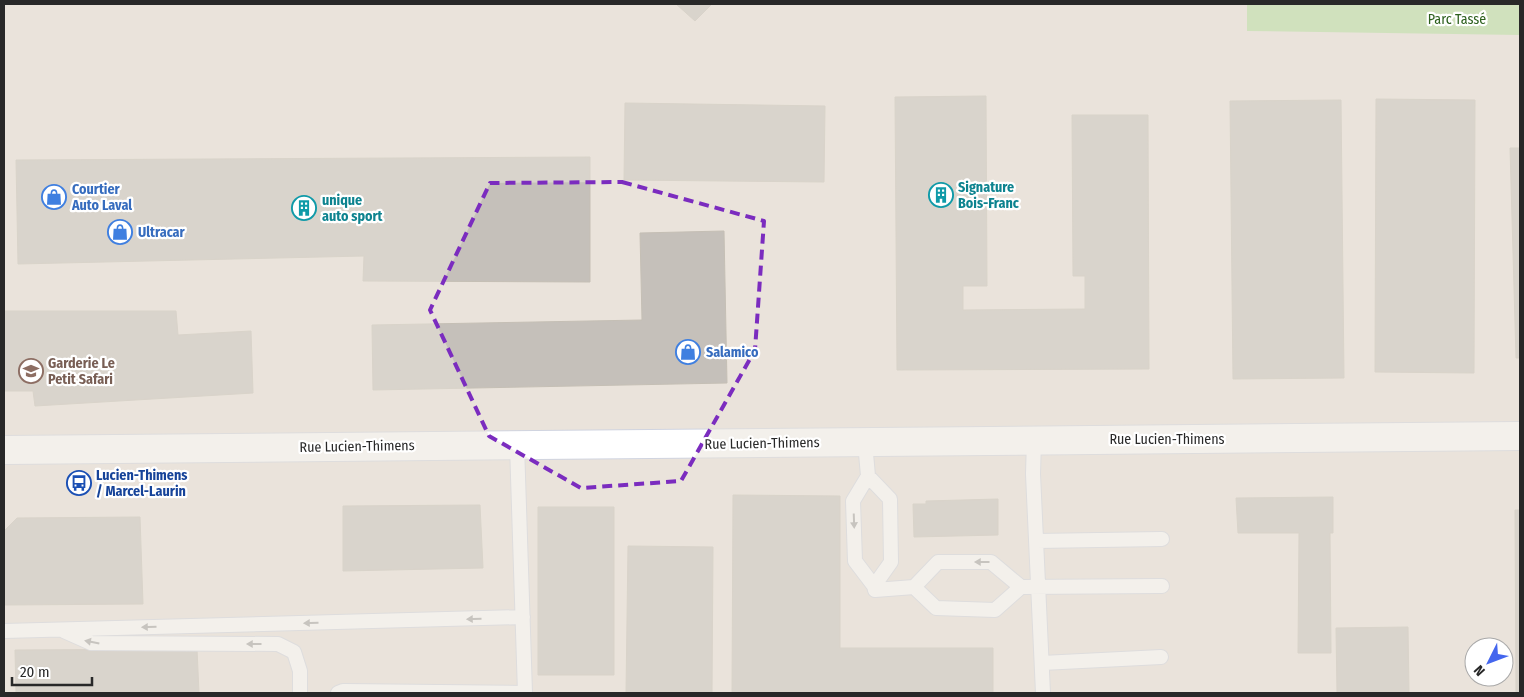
<svg xmlns="http://www.w3.org/2000/svg" width="1524" height="697" font-family="'Fira Sans Condensed',sans-serif">
<rect width="100%" height="100%" fill="#eae3db"/>
<!-- green -->
<path fill="#b2dd9a" d="M 1247,4 L 1520,4 L 1520,35 L 1247,31 Z"/>
<!-- building -->
<path fill="#c5c0ba" stroke="#c5bfb5" d="M 676,4 L 712,4 L 695,21 Z
M 986,96 L 987,286 L 963,286 L 963,310 L 1085,309 L 1085,276 L 1073,276 L 1072,115 L 1148,115 L 1149,369 L 897,370 L 895,97 Z
M 1376,99 L 1475,100 L 1474,373 L 1375,372 Z
M 1341,100 L 1344,378 L 1233,379 L 1230,101 Z
M 625,103 L 825,106 L 824,182 L 624,180 Z
M 1510,148 L 1520,148 L 1520,358 L 1516,358 Z
M 590,157 L 590,282 L 363,281 L 364,256 L 18,264 L 16,160 Z
M 724,231 L 727,383 L 373,390 L 372,325 L 642,320 L 640,233 Z
M 4,311 L 176,311 L 178,335 L 251,331 L 253,393 L 35,406 L 33,391 L 4,391 Z
M 733,495 L 840,496 L 840,648 L 993,648 L 993,693 L 732,693 Z
M 1333,497 L 1333,533 L 1330,533 L 1331,653 L 1298,653 L 1299,533 L 1238,533 L 1236,498 Z
M 998,499 L 998,535 L 914,537 L 913,504 L 926,504 L 926,501 Z
M 480,505 L 483,568 L 343,571 L 343,506 Z
M 538,507 L 614,507 L 614,675 L 538,675 Z
M 1515,510 L 1520,510 L 1520,693 L 1516,693 Z
M 140,517 L 143,604 L 4,605 L 4,531 L 17,518 Z
M 628,546 L 713,547 L 712,693 L 626,693 Z
M 1408,627 L 1409,693 L 1337,693 L 1336,628 Z
M 197,649 L 199,693 L 16,693 L 15,650 Z"/>
<g fill="none" stroke-linecap="round" stroke-linejoin="round">
<defs>
<path id="service" d="M 1034,440 L 1033,474 L 1043,693
M 865,442 L 868,476 L 853,501 L 855,561 L 874,586 L 891,562 L 890,499 L 868,476
M 517,445 L 525,693
M 1036,541 L 1162,539
M 874,586 L 875,590 L 914,587 L 938,562 L 991,562 L 1021,587 L 1162,586
M 914,587 L 936,608 L 995,610 L 1021,587
M 4,631 L 523,617
M 64,631 L 91,643 L 278,644 L 294,652 L 300,671 L 300,693
M 1042,663 L 1161,657
M 338,693 L 343,691 L 525,693"/>
<path id="minor" d="M 4,450 L 1520,436"/>
</defs>
<!-- service casing -->
<use href="#service" stroke="#d0d4e0" stroke-width="16"/>
<!-- minor casing -->
<use href="#minor" stroke="#d0d4e0" stroke-width="30"/>
<!-- service -->
<use href="#service" stroke="#fff" stroke-width="14"/>
<!-- minor -->
<use href="#minor" stroke="#fff" stroke-width="28"/>
</g>
<!-- one-way arrows -->
<defs><path id="oneway-solid" d="M-6-.8H1V-3.2L6.5 0L1 3.2V.8H-6Z" transform="scale(1.25)"/></defs>
<g fill="#9e9e9e">
<use href="#oneway-solid" transform="translate(854 521) rotate(88)"/>
<use href="#oneway-solid" transform="translate(982 562) rotate(-180)"/>
<use href="#oneway-solid" transform="translate(474 619) rotate(179)"/>
<use href="#oneway-solid" transform="translate(311 623) rotate(179)"/>
<use href="#oneway-solid" transform="translate(149 627) rotate(179)"/>
<use href="#oneway-solid" transform="translate(92 642) rotate(-169)"/>
<use href="#oneway-solid" transform="translate(254 644) rotate(-180)"/>
</g>
<!-- marked area -->
<path d="M0 0H1524V697H0ZM 622,182 L 764,221 L 755,350 L 681,481 L 581,488 L 489,436 L 430,310 L 490,183 Z" fill="#eae3db" fill-opacity=".55" fill-rule="evenodd"/>
<path fill="none" stroke="#7b2cbf" stroke-width="4" stroke-dasharray="10 6" stroke-linejoin="round" d="M 622,182 L 764,221 L 755,350 L 681,481 L 581,488 L 489,436 L 430,310 L 490,183 Z"/>
<!-- icons -->
<defs>
<symbol id="building-ring" viewBox="-11 -11 22 22"><circle r="9.5" fill="#fff" stroke="#0f9aa8" stroke-width="1.5"/><path d="M-4-6H4V6H1V3H-1V6H-4ZM-2.5-4.3h1.7v1.8h-1.7ZM.8-4.3h1.7v1.8H.8ZM-2.5-1h1.7V.8h-1.7ZM.8-1h1.7V.8H.8Z" fill="#0f9aa8"/></symbol>
<symbol id="shop-ring" viewBox="-11 -11 22 22"><circle r="9.5" fill="#fff" stroke="#3f7fe0" stroke-width="1.5"/><path d="M-5-2.5h2.3a2.7 3.5 0 0 1 5.4 0H5L5.5 6h-11ZM-1.5-2.5h3a1.5 2.3 0 0 0-3 0Z" fill="#3f7fe0"/></symbol>
<symbol id="school-ring" viewBox="-11 -11 22 22"><circle r="9.5" fill="#fff" stroke="#8d6e63" stroke-width="1.5"/><path d="M0-5L7-2L0 1L-7-2ZM-4 1L0 2.5L4 1V4Q0 6-4 4Z" fill="#8d6e63"/></symbol>
<symbol id="bus-ring" viewBox="-11 -11 22 22"><circle r="9.5" fill="#fff" stroke="#1a4fb4" stroke-width="1.5"/><path d="M-5-6H5V4H4V6H2V4H-2V6H-4V4H-5ZM-3.5-4V0h7V-4ZM-3.5 1.2v1.5H-2V1.2ZM2 1.2v1.5H3.5V1.2Z" fill="#1a4fb4"/></symbol>
</defs>
<g fill-rule="evenodd">
<use href="#building-ring" x="927" y="181" width="28" height="28"/>
<use href="#shop-ring" x="40" y="183" width="28" height="28"/>
<use href="#building-ring" x="290" y="194" width="28" height="28"/>
<use href="#shop-ring" x="106" y="218" width="28" height="28"/>
<use href="#shop-ring" x="674" y="338" width="28" height="28"/>
<use href="#school-ring" x="17" y="357" width="28" height="28"/>
<use href="#bus-ring" x="65" y="469" width="28" height="28"/>
</g>
<g text-anchor="middle" stroke-width="4.5" stroke-linejoin="round" paint-order="stroke">
<!-- park labels -->
<g font-size="14" fill="#2d601e" stroke="#fff">
<text x="1457" y="24">Parc Tassé</text>
</g>
<!-- culture labels -->
<g font-size="14" font-weight="bold" fill="#0d838f" stroke="#fff" text-anchor="start">
<text x="958" y="192">Signature<tspan x="958" dy="16">Bois-Franc</tspan></text>
<text x="322" y="205">unique<tspan x="322" dy="16">auto sport</tspan></text>
</g>
<!-- shop labels -->
<g font-size="14" font-weight="bold" fill="#366cbe" stroke="#fff" text-anchor="start">
<text x="72" y="194">Courtier<tspan x="72" dy="16">Auto Laval</tspan></text>
<text x="138" y="237">Ultracar</text>
<text x="706" y="357">Salamico</text>
</g>
<!-- education labels -->
<g font-size="14" font-weight="bold" fill="#785e54" stroke="#fff" text-anchor="start">
<text x="48" y="368">Garderie Le<tspan x="48" dy="16">Petit Safari</tspan></text>
</g>
<!-- street labels -->
<g font-size="14" fill="#282828" stroke="#fff">
<text x="1167" y="444">Rue Lucien-Thimens</text>
<text transform="translate(762 443) rotate(-1)" y="5">Rue Lucien-Thimens</text>
<text transform="translate(357 446) rotate(-1)" y="5">Rue Lucien-Thimens</text>
</g>
<!-- transit labels -->
<g font-size="14" font-weight="bold" fill="#164399" stroke="#fff" text-anchor="start">
<text x="96" y="480">Lucien-Thimens<tspan x="96" dy="16">/ Marcel-Laurin</tspan></text>
</g>
</g>
<!-- border -->
<rect width="1524" height="697" fill="none" stroke="#282828" stroke-width="10"/>
<!-- north arrow -->
<g transform="translate(1489 662) rotate(228)"><circle r="24" fill="#ffffff" stroke="#a9a9a9"/>
<path d="M0-4L9 19L0 12L-9 19Z" fill="#4466ee"/>
<text y="-8" font-size="14" font-weight="bold" text-anchor="middle" fill="#282828">N</text>
</g>
<!-- scale -->
<path d="M12 677v8h80v-8" fill="none" stroke="#282828" stroke-width="2.5"/>
<text x="20" y="677" font-size="15" fill="#282828" stroke="#ffffff" stroke-width="4" paint-order="stroke">20 m</text>
</svg>
